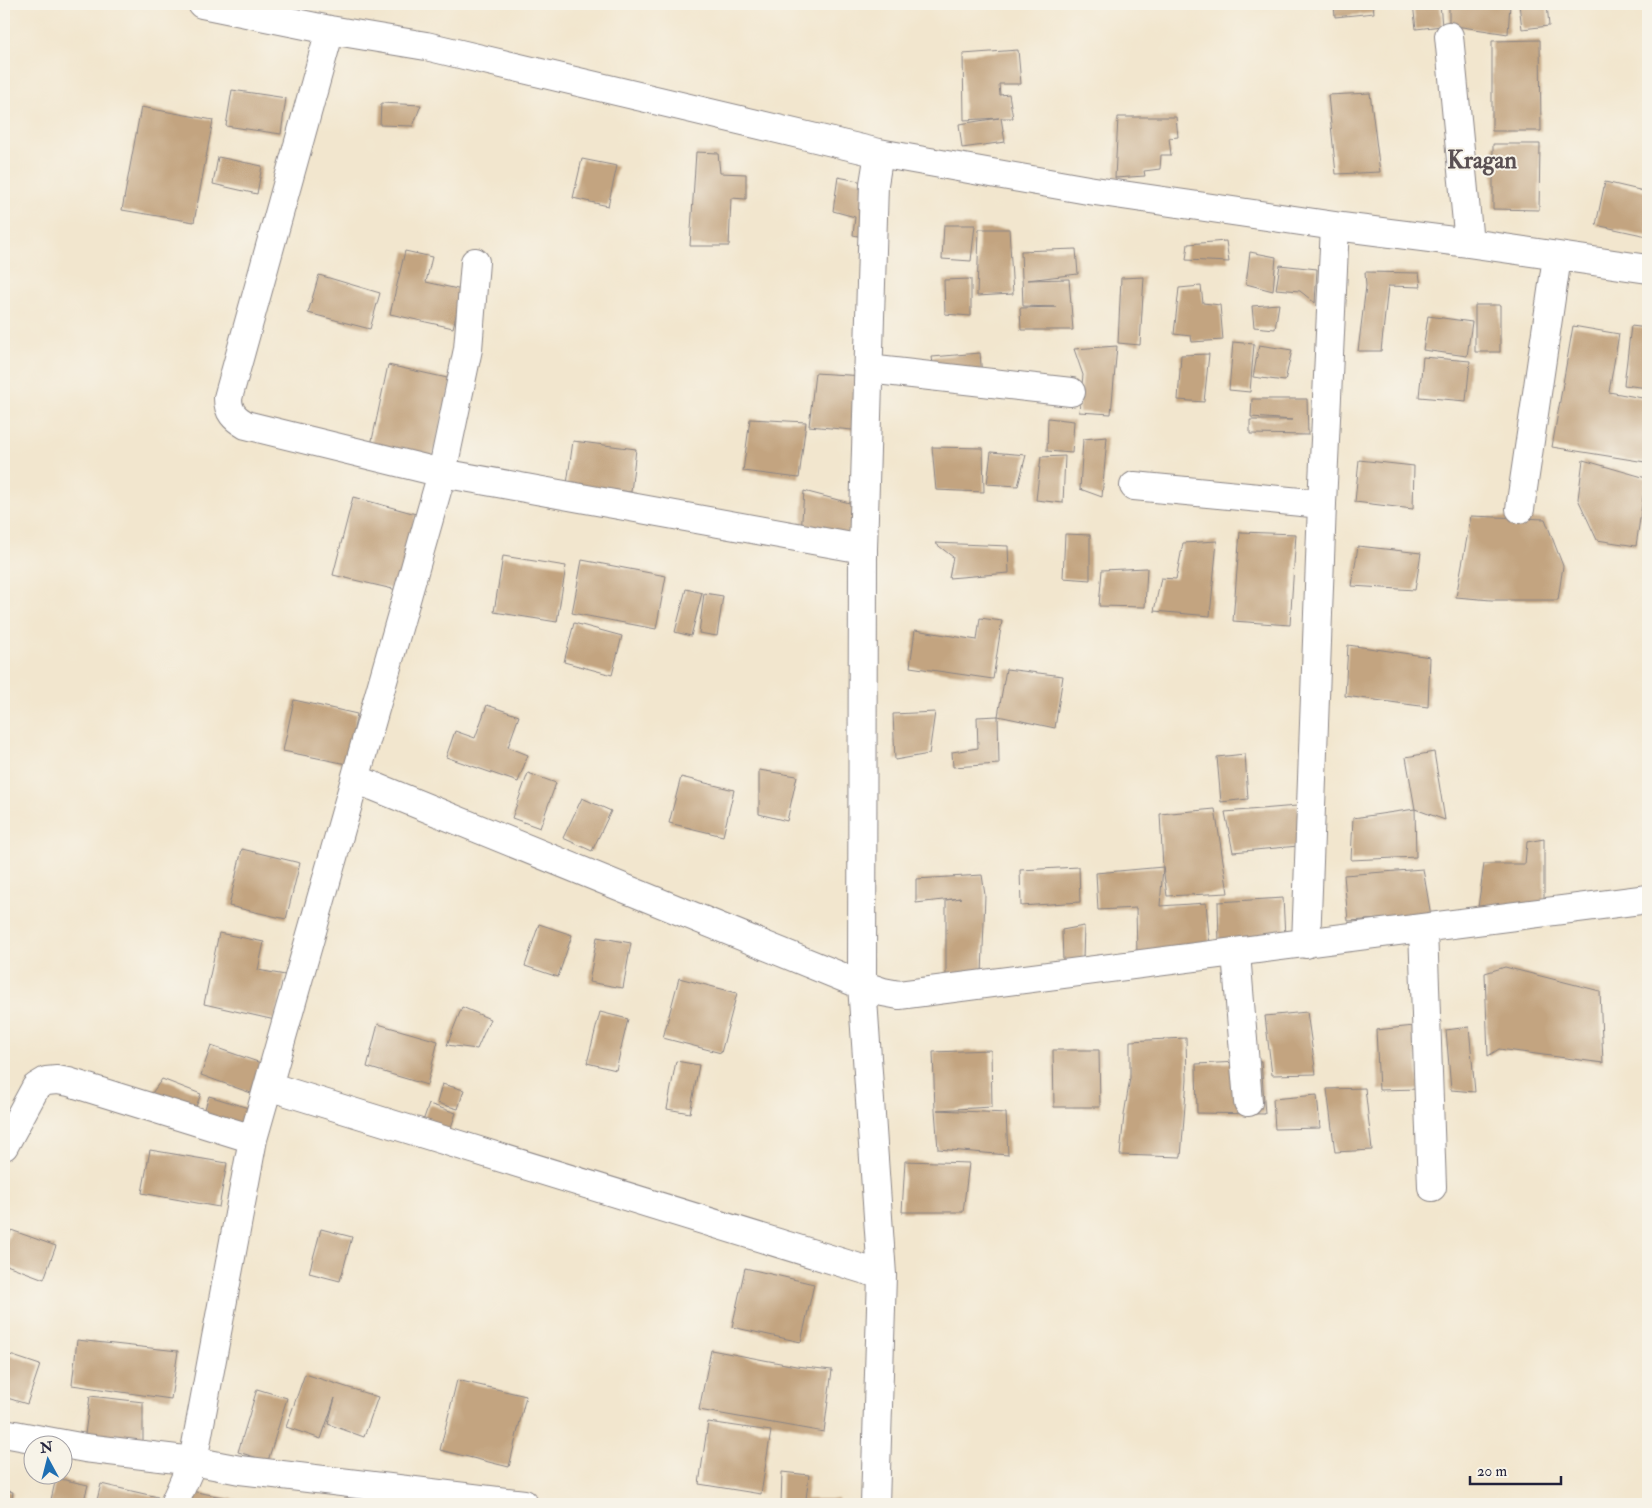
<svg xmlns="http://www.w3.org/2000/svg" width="1652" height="1508" font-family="'IM FELL Double Pica',serif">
<rect width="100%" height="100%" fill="#f7f3e8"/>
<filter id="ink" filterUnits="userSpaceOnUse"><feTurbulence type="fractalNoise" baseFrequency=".02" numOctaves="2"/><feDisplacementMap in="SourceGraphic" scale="10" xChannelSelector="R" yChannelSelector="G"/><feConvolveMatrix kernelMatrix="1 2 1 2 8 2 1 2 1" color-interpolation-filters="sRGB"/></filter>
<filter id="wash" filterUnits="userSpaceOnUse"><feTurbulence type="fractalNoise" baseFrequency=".0096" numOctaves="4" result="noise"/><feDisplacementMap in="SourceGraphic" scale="20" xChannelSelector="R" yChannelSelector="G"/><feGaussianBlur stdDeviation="1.12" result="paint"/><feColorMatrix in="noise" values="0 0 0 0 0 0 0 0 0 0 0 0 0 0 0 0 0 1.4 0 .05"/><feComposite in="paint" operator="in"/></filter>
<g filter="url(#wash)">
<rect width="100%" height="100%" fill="#f2e6ce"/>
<g id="blocks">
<!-- building -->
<path fill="#c3a480" d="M 1334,4 L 1373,4 L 1374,13 L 1335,17 Z
M 1413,4 L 1440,4 L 1442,26 L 1416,29 Z
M 1449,4 L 1510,4 L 1508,34 L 1449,25 Z
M 1519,4 L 1547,4 L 1549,26 L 1522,29 Z
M 1540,40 L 1541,131 L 1492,131 L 1492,41 Z
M 1018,50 L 1021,84 L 999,84 L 1000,95 L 1009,94 L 1013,118 L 1001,118 L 1005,142 L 962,148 L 959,124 L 999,118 L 964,120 L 963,54 Z
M 232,90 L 286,98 L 281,134 L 226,126 Z
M 1370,93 L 1380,172 L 1336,174 L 1328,95 Z
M 381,103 L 421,105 L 413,126 L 380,125 Z
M 141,107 L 213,120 L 194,222 L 122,210 Z
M 1118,117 L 1176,117 L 1178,137 L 1169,138 L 1171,155 L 1161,155 L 1160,169 L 1144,171 L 1145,176 L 1115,178 Z
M 1493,144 L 1540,144 L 1539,210 L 1493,209 Z
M 696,152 L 718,153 L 720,173 L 746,174 L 746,199 L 731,198 L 729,246 L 690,246 Z
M 218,157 L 262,166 L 257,194 L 213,184 Z
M 582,159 L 617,166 L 608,206 L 573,198 Z
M 838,177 L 874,184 L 873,239 L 853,235 L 855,217 L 833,211 Z
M 1605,182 L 1648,192 L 1647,236 L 1596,225 Z
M 944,225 L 975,225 L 971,261 L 942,259 Z
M 979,229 L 1009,229 L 1013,294 L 977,296 Z
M 1226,241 L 1229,262 L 1186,260 L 1188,244 Z
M 1076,249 L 1078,274 L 1027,280 L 1069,279 L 1073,330 L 1021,330 L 1020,308 L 1056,307 L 1023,306 L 1021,251 Z
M 405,251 L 432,257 L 426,282 L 462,290 L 453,328 L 390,314 Z
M 1250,252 L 1276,257 L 1273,291 L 1246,284 Z
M 1280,265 L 1317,269 L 1315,303 L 1300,291 L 1276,289 Z
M 1365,272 L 1419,273 L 1421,287 L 1388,286 L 1381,351 L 1358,351 L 1366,286 Z
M 319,275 L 380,293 L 370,329 L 308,313 Z
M 1144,277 L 1140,345 L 1118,343 L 1121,278 Z
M 971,279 L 971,316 L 945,314 L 944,280 Z
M 1201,286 L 1203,303 L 1220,305 L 1223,340 L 1192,342 L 1191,336 L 1174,334 L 1179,288 Z
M 1279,304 L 1275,329 L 1254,327 L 1252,306 Z
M 1475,305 L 1500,305 L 1500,352 L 1475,352 Z
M 1428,316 L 1472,322 L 1467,356 L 1423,350 Z
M 1573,326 L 1619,334 L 1609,392 L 1648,399 L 1648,445 L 1645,462 L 1552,447 Z
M 1631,326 L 1648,328 L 1648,388 L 1624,385 Z
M 1233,342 L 1254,344 L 1250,392 L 1229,390 Z
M 1259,345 L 1292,350 L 1285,381 L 1253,377 Z
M 1117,346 L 1111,414 L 1079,412 L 1083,375 L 1074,349 Z
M 980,353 L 983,388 L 936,385 L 932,357 Z
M 1209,354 L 1204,402 L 1178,400 L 1181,355 Z
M 1423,357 L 1470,361 L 1466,401 L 1419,397 Z
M 388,365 L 452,379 L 431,464 L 371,445 Z
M 815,373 L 864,376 L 863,431 L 809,426 Z
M 1252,399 L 1307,399 L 1308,435 L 1250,434 L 1250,420 L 1293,420 L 1251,417 Z
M 1048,418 L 1074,421 L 1072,453 L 1047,451 Z
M 750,419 L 806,422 L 799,478 L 743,471 Z
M 1107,437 L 1102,497 L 1080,489 L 1083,439 Z
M 573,441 L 636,449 L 631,492 L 567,484 Z
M 932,447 L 983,448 L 984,492 L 936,490 Z
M 991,452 L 1026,455 L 1018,486 L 987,484 Z
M 1065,456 L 1063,503 L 1036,500 L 1041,457 Z
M 1359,460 L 1414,466 L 1413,509 L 1355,502 Z
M 1583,460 L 1646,478 L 1636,546 L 1597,540 L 1578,499 Z
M 804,491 L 861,506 L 854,542 L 801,534 Z
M 353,497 L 416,514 L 397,590 L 333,575 Z
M 1471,516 L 1545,519 L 1563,566 L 1558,600 L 1491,600 L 1456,597 Z
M 1240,532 L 1296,534 L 1290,625 L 1233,621 Z
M 1065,534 L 1090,535 L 1090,580 L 1063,578 Z
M 1217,541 L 1210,616 L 1154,611 L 1161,578 L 1176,579 L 1183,543 Z
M 935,543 L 1008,546 L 1009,573 L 949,578 L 953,557 Z
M 1358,546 L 1421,553 L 1415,590 L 1352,586 Z
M 503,556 L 566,566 L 557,622 L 494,612 Z
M 582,560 L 666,576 L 656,629 L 572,613 Z
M 1147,568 L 1145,607 L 1099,606 L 1102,570 Z
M 686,589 L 702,593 L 691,636 L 675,632 Z
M 704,593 L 723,596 L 717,636 L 699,633 Z
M 980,618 L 1002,621 L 993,679 L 910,667 L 915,630 L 977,640 Z
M 574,623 L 622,636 L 612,675 L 564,662 Z
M 1348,645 L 1430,657 L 1428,707 L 1345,696 Z
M 1006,669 L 1063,676 L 1055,728 L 998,716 Z
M 294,700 L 357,714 L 347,764 L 283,751 Z
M 487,705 L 519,716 L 508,747 L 528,755 L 518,782 L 446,757 L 455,731 L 475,738 Z
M 935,712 L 929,754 L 895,760 L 893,714 Z
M 998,716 L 999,764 L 953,767 L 952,752 L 978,748 L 977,717 Z
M 1434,752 L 1445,820 L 1415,809 L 1416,857 L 1351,860 L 1353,818 L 1415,809 L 1406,757 Z
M 1245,754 L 1248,799 L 1221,802 L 1217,757 Z
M 759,770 L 797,776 L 787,821 L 759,814 Z
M 528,773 L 556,783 L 540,828 L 512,818 Z
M 681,777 L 734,790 L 723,836 L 669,823 Z
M 582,798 L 611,811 L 592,851 L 563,838 Z
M 1297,806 L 1309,845 L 1233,852 L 1225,812 Z
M 1215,809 L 1228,893 L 1167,896 L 1163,867 L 1160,906 L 1206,903 L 1210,947 L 1137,955 L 1136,908 L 1098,910 L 1096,873 L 1163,867 L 1160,814 Z
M 1544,839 L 1544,905 L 1477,915 L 1484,864 L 1525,864 L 1527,842 Z
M 242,849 L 300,863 L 286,919 L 229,906 Z
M 1079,867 L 1080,902 L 1021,906 L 1020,870 Z
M 1423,869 L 1431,916 L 1348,921 L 1344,875 Z
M 982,875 L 985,895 L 982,975 L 946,977 L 946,900 L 961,898 L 916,903 L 916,879 Z
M 1283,898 L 1285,936 L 1219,943 L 1218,902 Z
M 539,924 L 572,935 L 558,977 L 525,966 Z
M 1084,926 L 1083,959 L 1063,961 L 1062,930 Z
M 219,933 L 264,942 L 258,970 L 285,975 L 275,1020 L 204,1004 Z
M 597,937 L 631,943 L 623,988 L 589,982 Z
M 1505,967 L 1600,991 L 1603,1063 L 1499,1049 L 1488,1056 L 1485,973 Z
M 679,978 L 737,993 L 721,1053 L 663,1038 Z
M 462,1007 L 490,1019 L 477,1049 L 447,1045 Z
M 600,1012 L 628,1019 L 616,1070 L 587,1063 Z
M 1307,1012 L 1316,1074 L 1272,1075 L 1265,1016 Z
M 378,1024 L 438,1041 L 427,1085 L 367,1067 Z
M 1414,1026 L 1419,1089 L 1379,1090 L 1376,1030 Z
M 1469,1027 L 1475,1092 L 1451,1090 L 1446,1030 Z
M 1186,1038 L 1187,1079 L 1181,1157 L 1120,1155 L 1124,1115 L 1130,1078 L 1130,1041 Z
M 211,1046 L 261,1063 L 251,1093 L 201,1075 Z
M 991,1050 L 992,1107 L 937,1110 L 1006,1113 L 1008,1155 L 938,1149 L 935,1110 L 933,1052 Z
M 1053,1050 L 1099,1050 L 1100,1107 L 1054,1107 Z
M 676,1061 L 699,1065 L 690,1113 L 667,1109 Z
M 1261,1061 L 1265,1114 L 1197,1113 L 1196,1064 Z
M 162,1079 L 201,1094 L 192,1116 L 148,1099 Z
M 442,1084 L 464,1090 L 458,1109 L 437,1103 Z
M 1365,1088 L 1372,1150 L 1335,1152 L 1327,1089 Z
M 1317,1095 L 1320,1128 L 1275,1129 L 1273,1099 Z
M 209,1096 L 258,1111 L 251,1133 L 202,1118 Z
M 429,1104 L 456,1113 L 449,1133 L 422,1124 Z
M 150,1150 L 227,1163 L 219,1207 L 142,1193 Z
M 905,1161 L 969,1163 L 963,1212 L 902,1212 Z
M 321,1229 L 352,1237 L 340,1281 L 309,1273 Z
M 11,1230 L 56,1246 L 44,1279 L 4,1264 L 4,1249 Z
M 745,1268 L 814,1284 L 801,1342 L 732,1327 Z
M 77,1340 L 178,1351 L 171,1399 L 72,1385 Z
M 711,1350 L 796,1366 L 832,1370 L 824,1432 L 699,1410 Z
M 4,1353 L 40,1365 L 27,1404 L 4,1397 Z
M 305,1374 L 378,1397 L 364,1437 L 328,1424 L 335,1398 L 321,1439 L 286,1427 Z
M 457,1380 L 526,1396 L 509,1467 L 440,1450 Z
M 257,1389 L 287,1398 L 268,1461 L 238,1452 Z
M 90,1396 L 143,1402 L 143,1446 L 84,1442 Z
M 708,1422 L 771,1431 L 761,1494 L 699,1484 Z
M 782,1472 L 809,1475 L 806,1499 L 838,1499 L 839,1504 L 781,1504 Z
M 56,1478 L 88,1485 L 83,1504 L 50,1504 Z
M 101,1484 L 158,1497 L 157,1504 L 96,1504 Z
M 4,1490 L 13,1492 L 11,1504 L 4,1504 Z
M 191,1491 L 244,1501 L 244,1504 L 188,1504 Z"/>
</g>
</g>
<g filter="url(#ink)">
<use href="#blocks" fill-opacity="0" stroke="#8a8484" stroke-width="1"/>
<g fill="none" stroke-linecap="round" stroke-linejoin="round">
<defs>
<path id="street" d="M 202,4 L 330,30 L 426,46 L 879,153 L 1088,190 L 1335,226 L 1469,243 L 1648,269
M 330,30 L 228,398 C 228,412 234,418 246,425 L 442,473 L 468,349 L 475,262
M 1449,36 L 1469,243
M 868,369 L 1071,392
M 1134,486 L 1322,504
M 1520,509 L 1557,257
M 356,779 L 862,985 L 883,992 L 899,995 L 1648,899
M 1423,929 L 1432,1187
M 1306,944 L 1322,504 L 1335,226
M 1236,953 L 1248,1102
M 268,1086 L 882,1275
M 4,1146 L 36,1087 L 46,1081 L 57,1080 L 69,1082 L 253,1139
M 4,1433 L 85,1448 L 193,1461 L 240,1470 L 524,1504
M 174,1504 L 193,1461 L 253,1139 L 442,473 L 863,549
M 875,1504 L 882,1275 L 862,985 L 863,549 L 874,184 L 879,153"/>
</defs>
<!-- street casing -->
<use href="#street" stroke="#8a8484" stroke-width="30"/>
<!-- street -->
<use href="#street" stroke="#fff" stroke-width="28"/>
</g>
</g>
<g text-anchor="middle" stroke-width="4" stroke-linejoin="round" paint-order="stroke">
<!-- quarter labels -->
<g font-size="24" font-weight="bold" fill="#5a5053" stroke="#f7f3e8">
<text x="1482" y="168">Kragan</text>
</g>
</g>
<!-- margin -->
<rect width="1652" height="1508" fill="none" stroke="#f7f3e8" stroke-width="20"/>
<!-- north arrow -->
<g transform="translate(48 1460) rotate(353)"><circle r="24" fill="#f7f3e8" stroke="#a29fa3"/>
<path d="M0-4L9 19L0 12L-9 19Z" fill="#1f6fb2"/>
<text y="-8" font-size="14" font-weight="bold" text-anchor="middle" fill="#22223b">N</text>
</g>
<!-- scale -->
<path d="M1470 1476v8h91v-8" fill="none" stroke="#22223b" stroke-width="2.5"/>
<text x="1477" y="1476" font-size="15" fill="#22223b" stroke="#f7f3e8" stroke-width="4" paint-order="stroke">20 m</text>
</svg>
